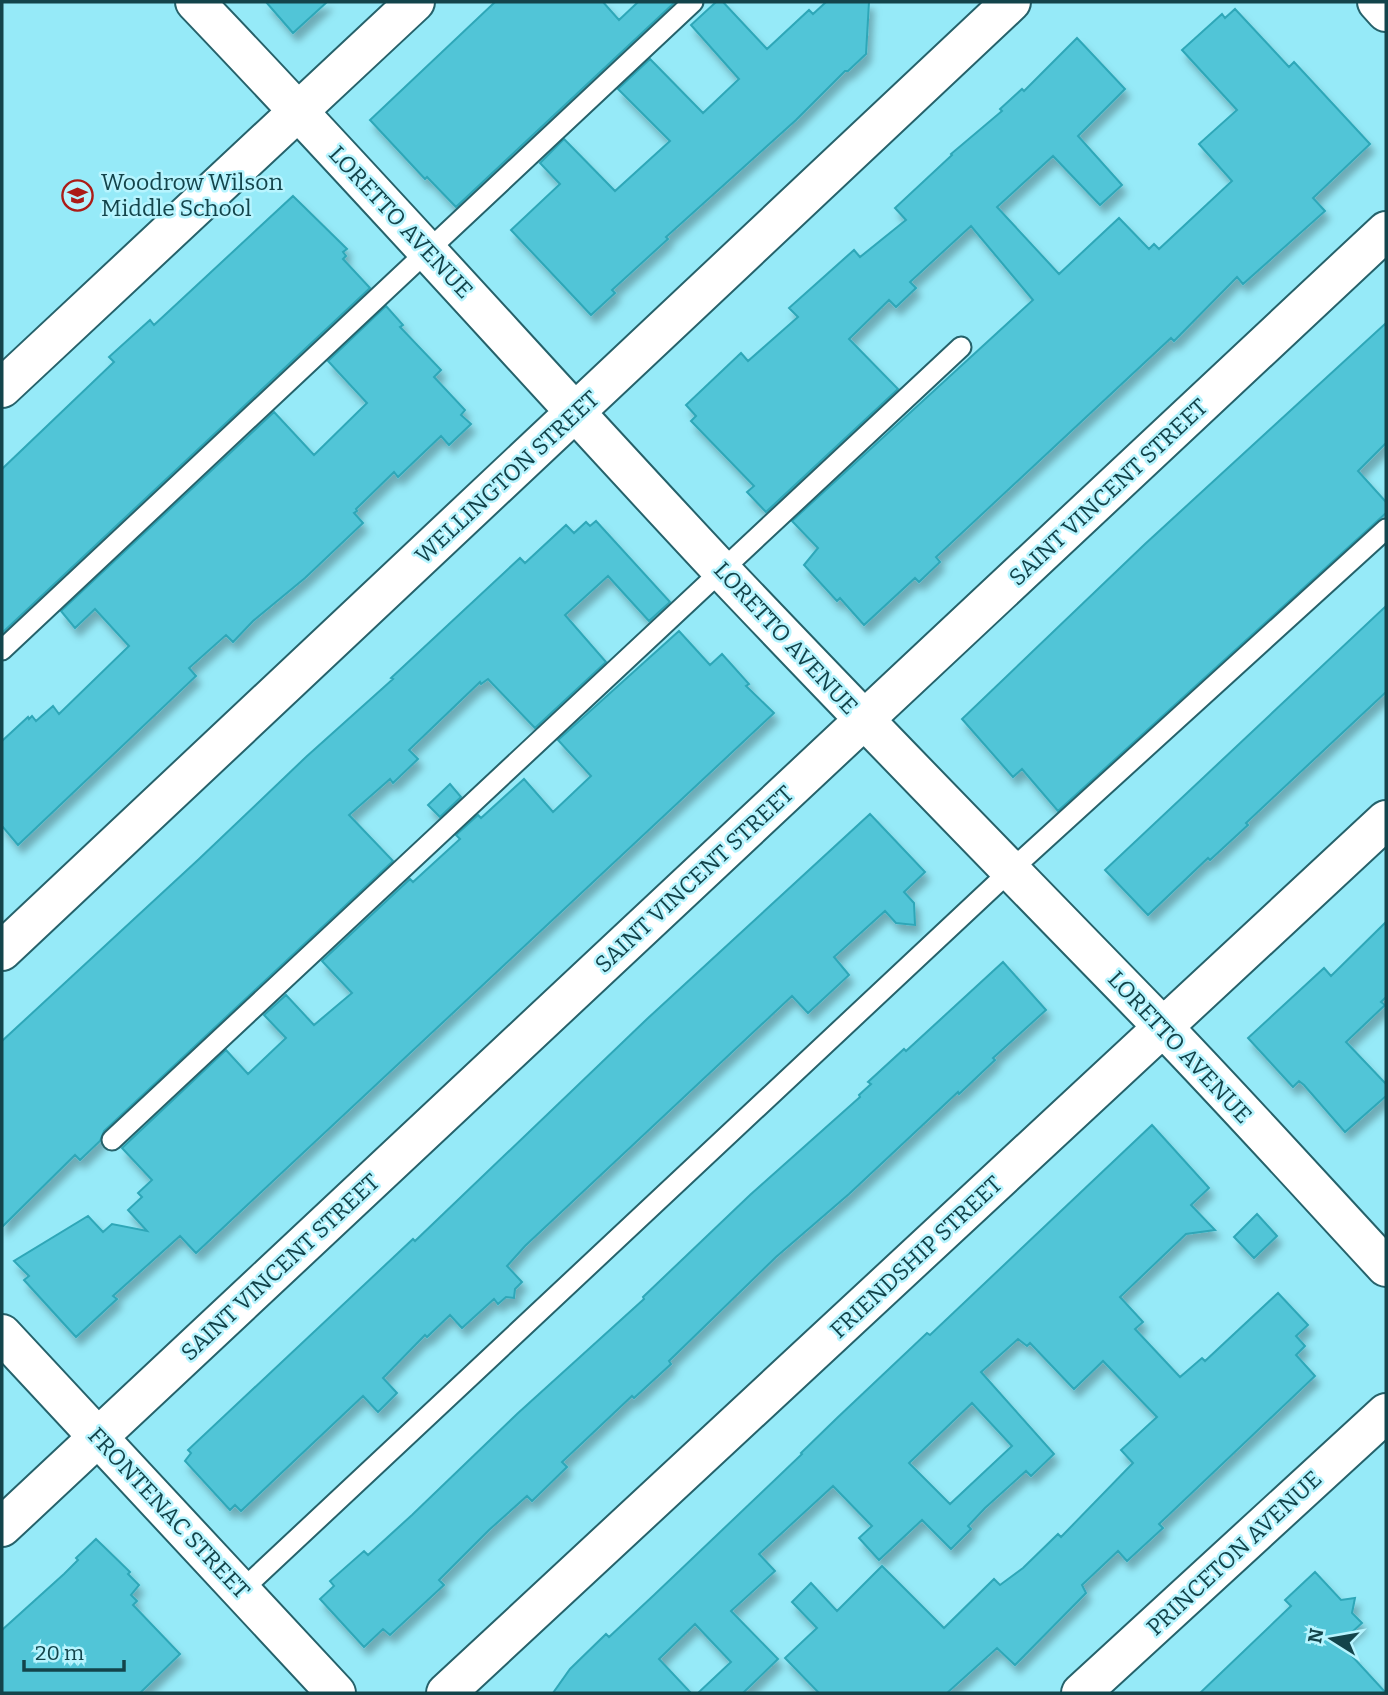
<svg xmlns="http://www.w3.org/2000/svg" width="1388" height="1695" font-family="Bitter,serif">
<defs>
<filter id="shadow"><feDropShadow dx="4.5" dy="8" stdDeviation="3.5" flood-color="#0004"/></filter>
</defs>
<rect width="100%" height="100%" fill="#96eaf8"/>
<!-- building -->
<path fill="#51c5d7" stroke="#2ea7b8" stroke-width="2" fill-rule="evenodd" filter="url(#shadow)" d="M 266,2 L 327,2 L 293,33 Z
M 495,2 L 603,2 L 619,20 L 638,2 L 675,2 L 456,207 L 427,177 L 425,179 L 370,120 Z
M 716,2 L 723,2 L 767,49 L 809,10 L 813,14 L 826,2 L 869,2 L 866,54 L 848,71 L 845,71 L 796,120 L 666,237 L 668,239 L 612,290 L 615,293 L 591,315 L 511,230 L 560,184 L 540,163 L 564,139 L 615,191 L 670,141 L 618,89 L 650,59 L 703,113 L 739,79 L 691,25 Z
M 1235,9 L 1289,67 L 1294,62 L 1370,144 L 1313,198 L 1325,211 L 1243,284 L 1237,277 L 1174,341 L 1171,338 L 936,557 L 940,562 L 919,582 L 915,578 L 864,625 L 840,598 L 837,601 L 804,565 L 818,548 L 792,521 L 1033,300 L 971,226 L 910,282 L 916,288 L 896,307 L 889,300 L 849,339 L 898,389 L 766,512 L 747,492 L 754,486 L 691,421 L 696,416 L 686,405 L 741,353 L 748,361 L 798,317 L 789,308 L 854,250 L 860,257 L 906,220 L 895,208 L 952,155 L 951,154 L 1002,111 L 1000,109 L 1022,89 L 1024,91 L 1077,38 L 1125,89 L 1078,136 L 1122,185 L 1100,205 L 1053,156 L 997,207 L 1059,274 L 1119,218 L 1149,249 L 1154,244 L 1159,249 L 1232,181 L 1199,144 L 1237,110 L 1182,50 L 1222,14 L 1225,18 Z
M 293,196 L 347,249 L 343,252 L 346,256 L 343,259 L 370,288 L 2,633 L 2,469 L 114,362 L 109,357 L 150,320 L 154,325 Z
M 386,306 L 403,325 L 400,327 L 441,370 L 434,377 L 465,410 L 461,415 L 471,424 L 449,445 L 441,436 L 398,477 L 394,472 L 356,509 L 357,511 L 354,513 L 363,523 L 305,578 L 253,621 L 233,642 L 226,635 L 189,668 L 196,676 L 18,845 L 2,826 L 2,741 L 28,717 L 29,719 L 32,716 L 36,721 L 53,706 L 59,714 L 129,646 L 95,609 L 75,628 L 61,611 L 274,412 L 314,455 L 367,403 L 328,361 Z
M 1386,323 L 1386,443 L 1358,471 L 1386,502 L 1386,513 L 1058,811 L 1022,769 L 1013,777 L 962,719 L 1145,544 Z
M 596,521 L 670,602 L 649,621 L 608,576 L 565,615 L 606,662 L 535,728 L 488,679 L 481,684 L 480,682 L 409,750 L 418,759 L 393,783 L 390,779 L 349,815 L 393,861 L 104,1131 L 100,1141 L 80,1160 L 75,1155 L 2,1227 L 2,1041 L 199,859 L 306,757 L 393,679 L 391,678 L 520,558 L 525,563 L 566,525 L 574,533 L 586,522 L 590,526 Z
M 1386,606 L 1386,692 L 1246,823 L 1248,825 L 1210,860 L 1208,858 L 1148,915 L 1105,870 Z
M 679,631 L 710,665 L 722,654 L 749,684 L 746,686 L 774,713 L 196,1253 L 180,1236 L 113,1296 L 117,1299 L 76,1337 L 24,1280 L 29,1276 L 14,1261 L 88,1216 L 103,1232 L 112,1224 L 147,1231 L 128,1210 L 142,1197 L 138,1193 L 152,1180 L 122,1148 L 226,1050 L 248,1074 L 286,1038 L 264,1015 L 286,995 L 314,1025 L 352,993 L 322,961 L 410,879 L 413,882 L 460,839 L 456,835 L 478,815 L 481,818 L 524,779 L 553,812 L 591,776 L 558,740 Z
M 450,784 L 461,797 L 440,817 L 428,805 Z
M 870,814 L 925,872 L 904,892 L 914,903 L 915,925 L 896,923 L 885,911 L 834,957 L 849,975 L 808,1013 L 792,996 L 525,1246 L 507,1266 L 522,1282 L 515,1289 L 514,1298 L 506,1297 L 498,1304 L 494,1299 L 462,1328 L 450,1315 L 427,1337 L 425,1335 L 383,1378 L 397,1393 L 378,1412 L 363,1396 L 241,1511 L 235,1505 L 230,1510 L 185,1461 L 191,1453 L 188,1450 L 413,1239 L 415,1241 L 647,1019 Z
M 1386,922 L 1386,997 L 1381,1002 L 1385,1005 L 1346,1042 L 1386,1084 L 1386,1096 L 1345,1132 L 1304,1085 L 1299,1081 L 1293,1087 L 1248,1038 L 1324,968 L 1331,976 Z
M 1003,962 L 1046,1010 L 993,1058 L 995,1060 L 959,1094 L 958,1092 L 849,1194 L 776,1257 L 669,1361 L 671,1364 L 634,1398 L 632,1396 L 562,1462 L 567,1467 L 532,1501 L 527,1496 L 489,1530 L 439,1580 L 444,1585 L 390,1635 L 383,1629 L 364,1647 L 320,1599 L 334,1586 L 330,1581 L 364,1551 L 368,1555 L 412,1515 L 517,1414 L 644,1299 L 643,1297 L 750,1195 L 860,1097 L 859,1095 L 871,1084 L 868,1082 L 904,1049 L 906,1051 Z
M 1152,1125 L 1209,1188 L 1191,1205 L 1215,1230 L 1186,1234 L 1120,1297 L 1143,1322 L 1135,1329 L 1180,1377 L 1202,1358 L 1205,1361 L 1278,1293 L 1308,1325 L 1296,1336 L 1305,1346 L 1296,1355 L 1315,1376 L 1159,1524 L 1163,1528 L 1127,1561 L 1118,1551 L 1082,1585 L 1086,1593 L 1015,1665 L 997,1648 L 947,1693 L 819,1693 L 785,1658 L 817,1628 L 792,1602 L 811,1583 L 837,1611 L 882,1566 L 944,1628 L 994,1579 L 1000,1585 L 1023,1568 L 1058,1534 L 1061,1537 L 1133,1463 L 1121,1450 L 1157,1417 L 1103,1361 L 1074,1389 L 1030,1343 L 1027,1346 L 1018,1339 L 981,1372 L 1054,1454 L 1031,1476 L 1026,1471 L 985,1508 L 968,1526 L 971,1529 L 951,1549 L 922,1520 L 879,1560 L 859,1538 L 872,1526 L 833,1486 L 759,1554 L 775,1571 L 731,1611 L 778,1659 L 743,1693 L 698,1693 L 731,1662 L 695,1624 L 659,1659 L 691,1693 L 553,1693 L 570,1669 L 606,1634 L 609,1637 L 654,1595 L 802,1454 L 801,1453 L 836,1419 L 927,1333 L 930,1335 ZM 972,1403 L 1012,1446 L 950,1504 L 909,1463 Z
M 1257,1214 L 1277,1236 L 1254,1258 L 1234,1237 Z
M 96,1539 L 130,1572 L 128,1574 L 139,1585 L 131,1595 L 137,1601 L 133,1605 L 180,1654 L 140,1693 L 2,1693 L 2,1630 L 64,1574 L 78,1560 L 76,1558 Z
M 1315,1572 L 1341,1600 L 1355,1598 L 1352,1613 L 1362,1623 L 1340,1643 L 1386,1693 L 1200,1693 L 1291,1606 L 1285,1600 Z"/>
<g fill="none" stroke-linecap="round" stroke-linejoin="round">
<defs>
<path id="lane" d="M 2,650 L 693,2
M 112,1140 L 961,347
M 241,1591 L 1010,871 L 1386,529"/>
<path id="street" d="M 195,2 C 374,189 546,383 723,572 C 867,724 1014,874 1160,1024 C 1237,1104 1311,1186 1386,1267
M 2,388 L 415,2
M 2,951 L 1011,2
M 2,1334 L 336,1693
M 2,1527 L 1386,231
M 446,1693 L 1386,820
M 1081,1693 L 1386,1413"/>
<path id="secondary" d="M 1377,2 L 1386,12"/>
</defs>
<!-- lane casing -->
<use href="#lane" stroke="#26626b" stroke-width="23"/>
<!-- street casing -->
<use href="#street" stroke="#26626b" stroke-width="42"/>
<!-- secondary casing -->
<use href="#secondary" stroke="#26626b" stroke-width="42"/>
<!-- lane -->
<use href="#lane" stroke="#fff" stroke-width="19"/>
<!-- street -->
<use href="#street" stroke="#fff" stroke-width="38"/>
<!-- secondary -->
<use href="#secondary" stroke="#fff" stroke-width="38"/>
</g>
<!-- icons -->
<defs>
<symbol id="school-ring" viewBox="-11 -11 22 22"><circle r="9.5" fill="#b7f4fe" stroke="#ac1b16" stroke-width="1.5"/><path d="M0-5L7-2L0 1L-7-2ZM-4 1L0 2.5L4 1V4Q0 6-4 4Z" fill="#ac1b16"/></symbol>
</defs>
<g fill-rule="evenodd">
<use href="#school-ring" x="60" y="178" width="35" height="35"/>
</g>
<g text-anchor="middle" stroke-width="5" stroke-linejoin="round" paint-order="stroke">
<!-- poi labels -->
<g font-size="23" fill="#13444b" stroke="#b7f4fe" text-anchor="start">
<text x="101" y="190">Woodrow Wilson<tspan x="101" dy="26">Middle School</tspan></text>
</g>
<!-- street labels -->
<g font-size="23" fill="#13444b" stroke="#b7f4fe">
<text transform="translate(401 222) rotate(47)" y="8">LORETTO AVENUE</text>
<text transform="translate(507 477) rotate(-43)" y="8">WELLINGTON STREET</text>
<text transform="translate(1108 492) rotate(-43)" y="8">SAINT VINCENT STREET</text>
<text transform="translate(786 638) rotate(47)" y="8">LORETTO AVENUE</text>
<text transform="translate(694 879) rotate(-43)" y="8">SAINT VINCENT STREET</text>
<text transform="translate(1180 1047) rotate(47)" y="8">LORETTO AVENUE</text>
<text transform="translate(916 1257) rotate(-43)" y="8">FRIENDSHIP STREET</text>
<text transform="translate(280 1267) rotate(-43)" y="8">SAINT VINCENT STREET</text>
<text transform="translate(169 1513) rotate(47)" y="8">FRONTENAC STREET</text>
<text transform="translate(1234 1553) rotate(-43)" y="8">PRINCETON AVENUE</text>
</g>
</g>
<!-- border -->
<rect width="1388" height="1695" fill="none" stroke="#13444b" stroke-width="7"/>
<!-- north arrow -->
<g transform="translate(1332 1639) rotate(281)" stroke="#b7f4fe" stroke-width="5" paint-order="stroke">
<path d="M0-5L12 26L0 18L-12 26Z" fill="#13444b"/>
<text y="-10" font-size="19" font-weight="bold" text-anchor="middle" fill="#13444b">N</text>
</g>
<!-- scale -->
<path d="M24 1660v10h100v-10" fill="none" stroke="#13444b" stroke-width="3.5"/>
<text x="35" y="1660" font-size="21" fill="#13444b" stroke="#b7f4fe" stroke-width="5" paint-order="stroke">20 m</text>
</svg>
